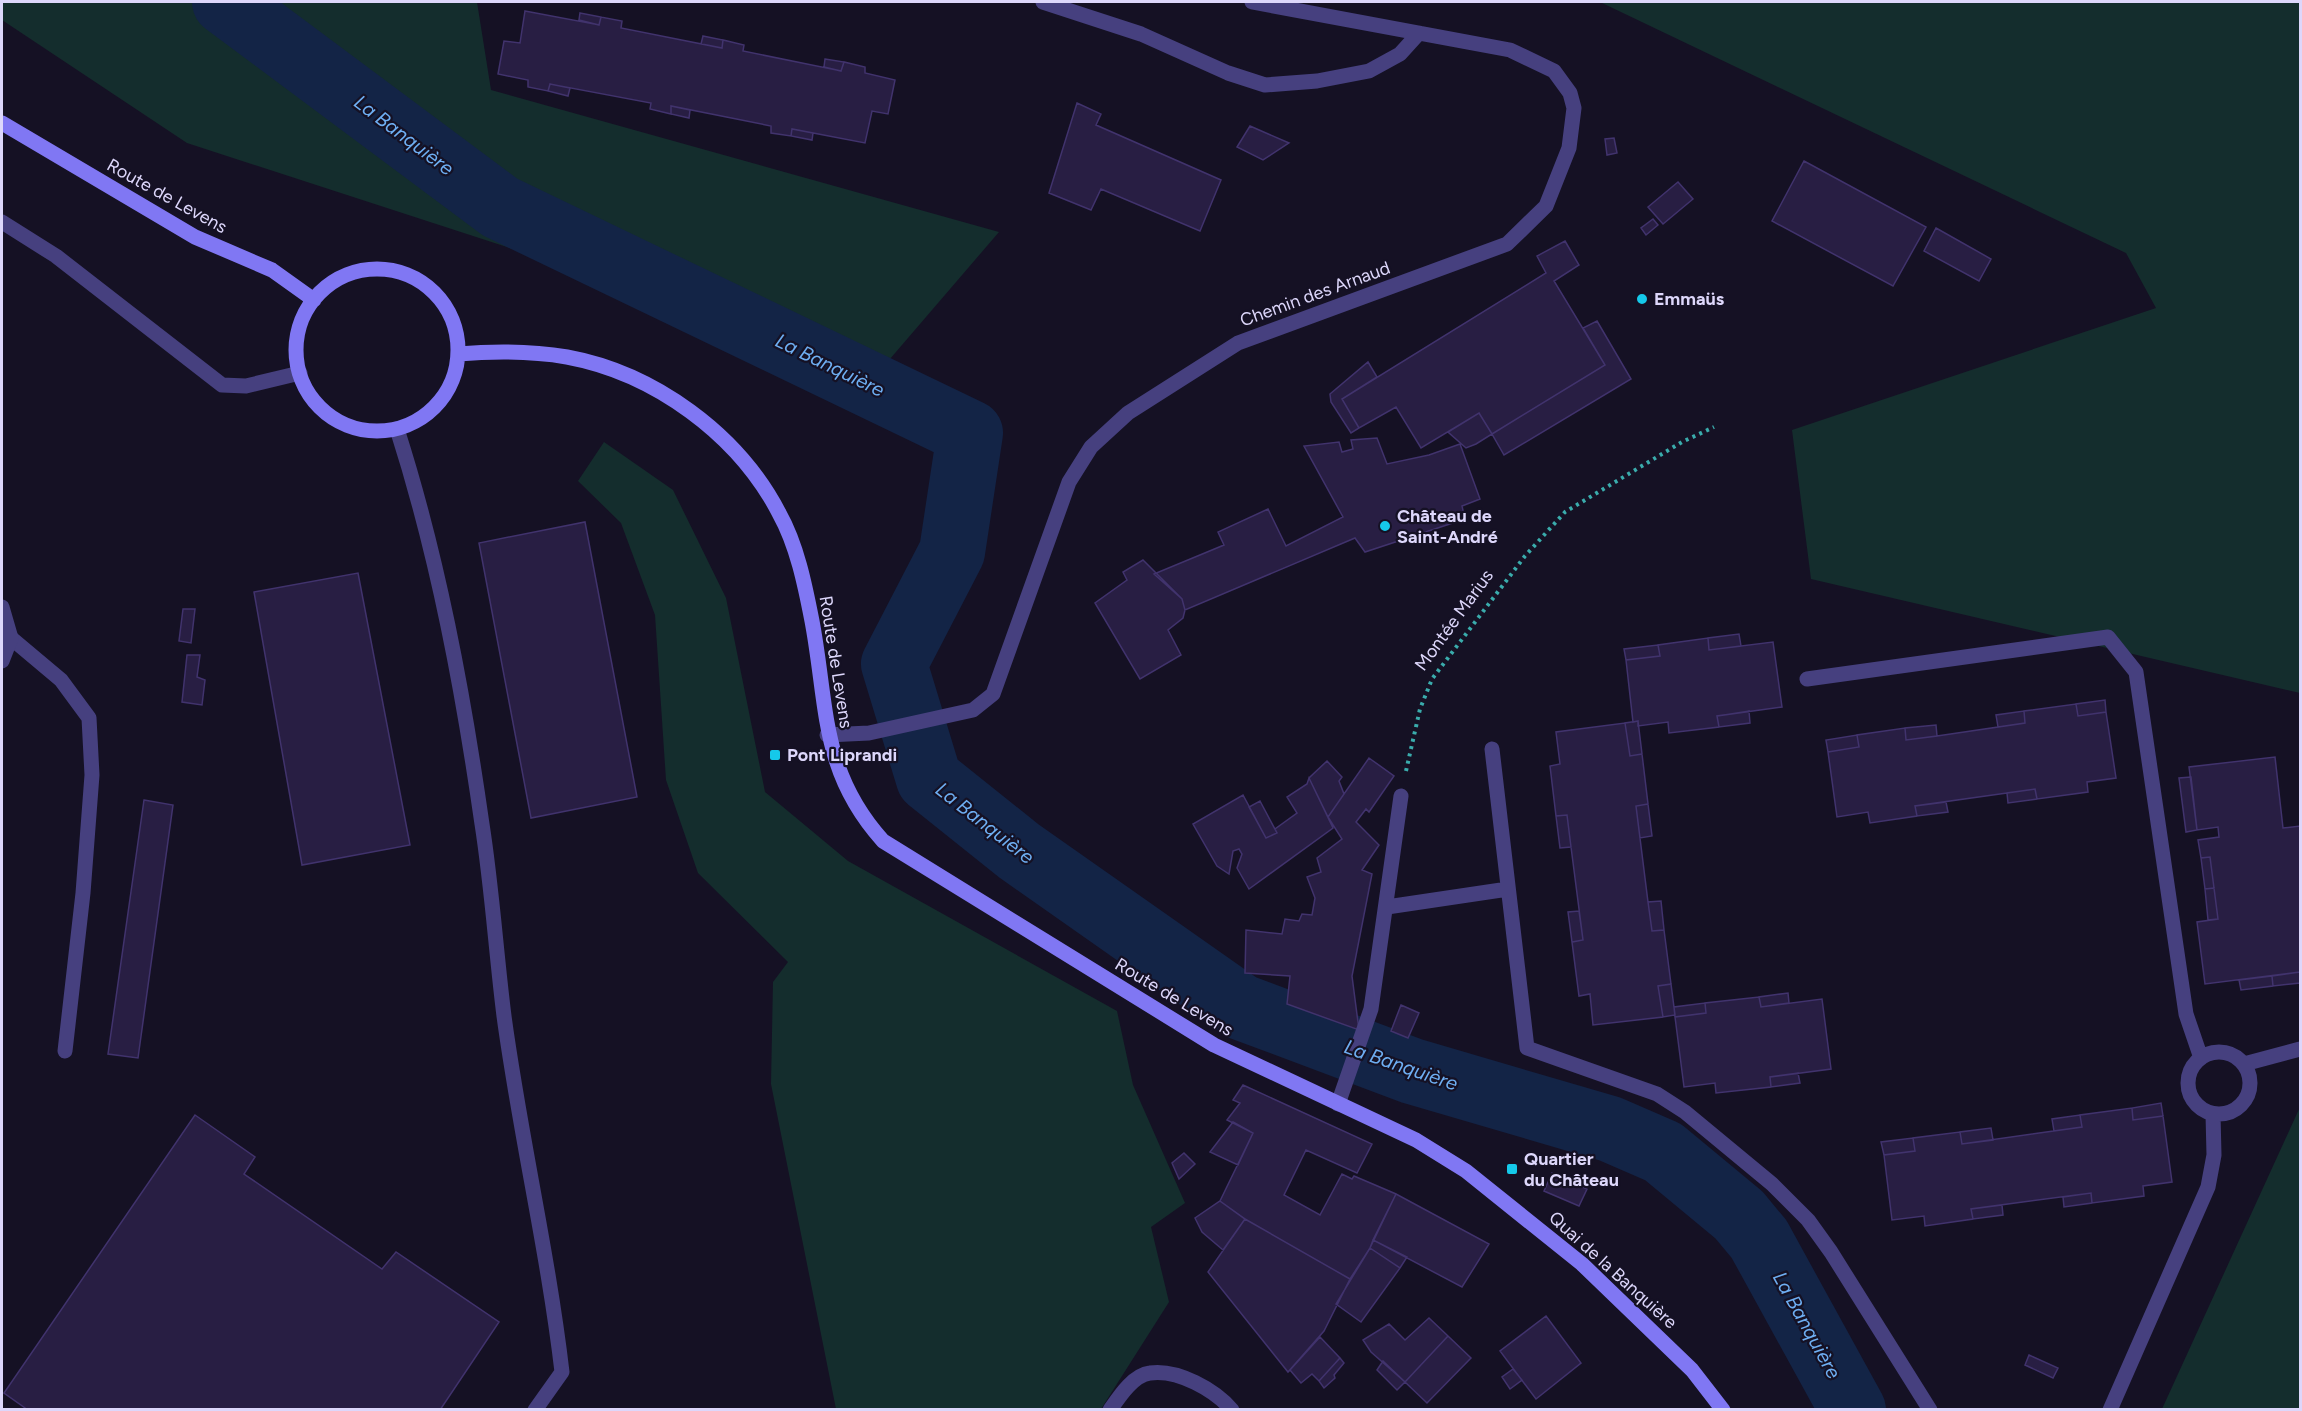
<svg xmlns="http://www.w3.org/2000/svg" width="2302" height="1411" font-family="Figtree,sans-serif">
<rect width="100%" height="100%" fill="#151124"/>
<!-- green -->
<path fill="#142d2d" d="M 2,2 L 477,2 L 491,90 L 999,232 L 847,409 L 731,320 L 187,143 L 2,20 Z
M 1600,2 L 2300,2 L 2300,693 L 1811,579 L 1792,430 L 2156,308 L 2126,253 Z
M 604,442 L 673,490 L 726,598 L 765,792 L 848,861 L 1117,1011 L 1133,1085 L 1185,1203 L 1151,1227 L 1169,1302 L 1101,1409 L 836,1409 L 771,1084 L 773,982 L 788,962 L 698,873 L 666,780 L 655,615 L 621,523 L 578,481 Z
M 2300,1107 L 2300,1409 L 2162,1409 Z"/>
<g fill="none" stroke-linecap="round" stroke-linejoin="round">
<!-- river -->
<path stroke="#132446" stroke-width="66" d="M 225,2 L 500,207 L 970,433 L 952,552 L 894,664 L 929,779 L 1019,851 L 1241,1007 L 1412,1071 L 1610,1129 L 1663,1152 L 1739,1215 L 1759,1239 L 1853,1410"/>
</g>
<!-- building -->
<path fill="#281e43" stroke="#41336d" stroke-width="1.5" d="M 525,11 L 599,25 L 601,17 L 622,21 L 621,28 L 722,48 L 723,40 L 744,45 L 743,51 L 841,71 L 844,62 L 865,67 L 865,73 L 895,80 L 888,114 L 872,111 L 865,143 L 792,129 L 791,136 L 771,133 L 771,126 L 671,106 L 671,114 L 650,109 L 651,103 L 550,84 L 548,91 L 528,87 L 528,80 L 498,74 L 504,41 L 520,43 Z
M 580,13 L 601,17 L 599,25 L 579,20 Z
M 703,36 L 723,40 L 722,48 L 701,44 Z
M 825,59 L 844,62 L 841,71 L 824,67 Z
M 550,84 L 570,88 L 568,96 L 548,91 Z
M 1077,103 L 1101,114 L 1096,125 L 1221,180 L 1200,231 L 1101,189 L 1091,210 L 1049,193 Z
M 671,106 L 690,110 L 689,118 L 671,114 Z
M 1250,126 L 1289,143 L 1263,160 L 1237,147 Z
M 792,129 L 813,133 L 812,140 L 791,136 Z
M 1614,138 L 1617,153 L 1607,155 L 1605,139 Z
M 1804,161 L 1926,227 L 1893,286 L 1772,221 Z
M 1678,182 L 1693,199 L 1663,224 L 1648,207 Z
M 1653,219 L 1658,225 L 1646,235 L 1641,228 Z
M 1936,228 L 1991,259 L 1979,281 L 1924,251 Z
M 1565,241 L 1579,265 L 1554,281 L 1605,365 L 1492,434 L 1479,413 L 1421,448 L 1396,407 L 1359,428 L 1342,399 L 1546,273 L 1537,256 Z
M 1597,321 L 1631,379 L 1504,455 L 1492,434 L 1605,365 L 1583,328 Z
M 1368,362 L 1377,377 L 1342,399 L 1359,428 L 1351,433 L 1331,402 L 1330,394 Z
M 1479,413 L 1492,434 L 1476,444 L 1466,448 L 1448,432 Z
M 1377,438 L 1387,464 L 1429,455 L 1460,444 L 1480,499 L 1462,506 L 1465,519 L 1365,552 L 1355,538 L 1185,610 L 1182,599 L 1154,574 L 1224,545 L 1218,532 L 1268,509 L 1286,546 L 1343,517 L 1304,446 L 1339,442 L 1342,452 L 1353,449 L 1351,440 Z
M 585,522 L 637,797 L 531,818 L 479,543 Z
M 1143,560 L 1182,599 L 1185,610 L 1183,618 L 1168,630 L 1181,655 L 1140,679 L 1095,603 L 1127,580 L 1123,572 Z
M 358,573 L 410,845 L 302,865 L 254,592 Z
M 183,609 L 195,609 L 191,643 L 179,641 Z
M 1739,634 L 1741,646 L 1709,650 L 1708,638 Z
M 1708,638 L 1709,650 L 1773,642 L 1782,707 L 1717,716 L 1719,727 L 1669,733 L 1668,722 L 1638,726 L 1638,721 L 1633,722 L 1626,660 L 1660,656 L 1658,645 Z
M 1658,645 L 1660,656 L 1626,660 L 1624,649 Z
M 187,655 L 200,655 L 197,677 L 205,680 L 202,705 L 182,702 Z
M 2105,700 L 2106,712 L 2078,716 L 2076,704 Z
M 2076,704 L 2078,716 L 2106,712 L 2116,778 L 2087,782 L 2088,792 L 2037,799 L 2035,789 L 2007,793 L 1915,806 L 1917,816 L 1870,823 L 1868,812 L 1837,817 L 1828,752 L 1859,747 L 1857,735 L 1905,728 L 1906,740 L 1937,736 L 2025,723 L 2024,711 Z
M 1749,711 L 1750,723 L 1719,727 L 1717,716 Z
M 2024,711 L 2025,723 L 1998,727 L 1996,715 Z
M 1638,721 L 1642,754 L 1630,756 L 1625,723 Z
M 1625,723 L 1630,756 L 1642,754 L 1648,804 L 1636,806 L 1648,902 L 1652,931 L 1664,930 L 1671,984 L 1658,986 L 1663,1017 L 1593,1025 L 1590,994 L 1579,996 L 1572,942 L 1583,940 L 1571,847 L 1567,815 L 1556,816 L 1550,766 L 1560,764 L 1556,732 Z
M 1936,725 L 1937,736 L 1906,740 L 1905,728 Z
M 1857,735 L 1859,747 L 1828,752 L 1826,740 Z
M 2275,757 L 2283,828 L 2300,826 L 2300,972 L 2205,984 L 2197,922 L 2218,919 L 2210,857 L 2201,858 L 2198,840 L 2219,837 L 2218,827 L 2197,830 L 2189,767 Z
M 1369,758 L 1394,776 L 1369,812 L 1366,809 L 1356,822 L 1379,845 L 1362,870 L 1372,874 L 1352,976 L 1359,1030 L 1287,1004 L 1290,976 L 1245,973 L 1246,930 L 1282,934 L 1285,919 L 1299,921 L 1302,914 L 1312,915 L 1315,898 L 1307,877 L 1321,872 L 1317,858 L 1342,839 L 1328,817 Z
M 1327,761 L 1342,777 L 1339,781 L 1344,794 L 1328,817 L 1309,778 Z
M 2191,777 L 2197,830 L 2186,832 L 2179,778 Z
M 1309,778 L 1333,828 L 1249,889 L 1237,868 L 1242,854 L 1239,849 L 1233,851 L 1229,874 L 1217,866 L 1193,824 L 1243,795 L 1266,838 L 1277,833 L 1275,829 L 1297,813 L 1287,797 L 1307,784 Z
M 2035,789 L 2037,799 L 2008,803 L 2007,793 Z
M 144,800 L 173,805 L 138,1058 L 108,1054 Z
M 1260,801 L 1277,833 L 1266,838 L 1249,807 Z
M 1946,802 L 1948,812 L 1917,816 L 1915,806 Z
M 1648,804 L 1652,836 L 1640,838 L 1636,806 Z
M 1567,815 L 1571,847 L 1560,848 L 1556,816 Z
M 2210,857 L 2214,888 L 2205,889 L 2201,858 Z
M 2214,888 L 2218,919 L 2208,920 L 2205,889 Z
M 1661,901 L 1664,930 L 1652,931 L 1648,902 Z
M 1579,911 L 1583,940 L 1572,942 L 1568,912 Z
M 2300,972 L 2300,983 L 2273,986 L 2272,976 Z
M 2272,976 L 2273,986 L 2241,990 L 2239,980 Z
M 1671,984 L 1675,1015 L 1663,1017 L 1658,986 Z
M 1788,993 L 1789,1003 L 1761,1007 L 1759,997 Z
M 1759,997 L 1761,1007 L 1822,999 L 1831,1069 L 1770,1077 L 1771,1087 L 1716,1093 L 1715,1083 L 1684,1087 L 1675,1017 L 1706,1013 L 1705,1003 Z
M 1705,1003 L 1706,1013 L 1675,1017 L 1674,1007 Z
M 1401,1005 L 1419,1013 L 1408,1038 L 1391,1031 Z
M 1798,1073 L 1800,1083 L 1771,1087 L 1770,1077 Z
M 1243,1085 L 1372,1144 L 1357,1173 L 1306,1150 L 1284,1195 L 1320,1215 L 1342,1174 L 1352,1179 L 1354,1176 L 1396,1194 L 1370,1248 L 1350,1279 L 1245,1219 L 1220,1201 L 1253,1133 L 1227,1120 L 1240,1103 L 1233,1100 Z
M 2161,1103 L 2163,1116 L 2133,1120 L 2132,1108 Z
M 2132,1108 L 2133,1120 L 2163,1116 L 2172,1182 L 2143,1186 L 2144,1196 L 2092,1203 L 2091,1193 L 1971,1209 L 1973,1219 L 1925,1226 L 1924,1216 L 1892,1220 L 1884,1155 L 1915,1151 L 1913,1138 L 1960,1132 L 1962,1144 L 2082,1127 L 2080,1115 Z
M 195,1115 L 255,1157 L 244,1174 L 382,1269 L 396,1252 L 499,1322 L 440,1410 L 28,1410 L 4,1393 Z
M 2080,1115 L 2082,1127 L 2054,1131 L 2052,1119 Z
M 1233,1122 L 1253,1133 L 1238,1165 L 1210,1152 Z
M 1991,1128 L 1993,1140 L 1962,1144 L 1960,1132 Z
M 1913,1138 L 1915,1151 L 1884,1155 L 1881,1142 Z
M 1184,1153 L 1195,1164 L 1179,1179 L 1172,1163 Z
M 1552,1173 L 1587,1189 L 1579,1206 L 1544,1191 Z
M 2091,1193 L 2092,1203 L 2064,1207 L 2063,1197 Z
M 1396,1194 L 1489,1244 L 1462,1287 L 1373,1240 Z
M 1220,1201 L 1245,1219 L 1223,1250 L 1202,1232 L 1195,1218 Z
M 2002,1205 L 2003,1215 L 1973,1219 L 1971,1209 Z
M 1245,1219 L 1350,1279 L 1324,1331 L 1288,1372 L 1208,1272 Z
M 1373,1240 L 1407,1257 L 1400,1268 L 1370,1248 Z
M 1370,1248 L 1400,1268 L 1361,1322 L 1336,1304 Z
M 1546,1316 L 1581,1363 L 1536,1399 L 1500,1351 Z
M 1429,1318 L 1448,1336 L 1405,1382 L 1371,1352 L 1363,1340 L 1389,1324 L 1405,1340 Z
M 1448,1336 L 1471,1358 L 1427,1403 L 1405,1382 Z
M 1320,1337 L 1340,1358 L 1319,1381 L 1312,1374 L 1301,1383 L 1290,1370 Z
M 2029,1355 L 2058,1368 L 2053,1378 L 2025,1365 Z
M 1340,1358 L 1344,1363 L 1334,1375 L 1335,1378 L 1324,1388 L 1319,1381 Z
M 1383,1361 L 1405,1382 L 1397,1390 L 1377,1370 Z
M 1513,1369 L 1522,1380 L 1510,1389 L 1502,1377 Z"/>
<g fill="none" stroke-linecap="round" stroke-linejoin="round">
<!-- path -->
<path stroke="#3aacac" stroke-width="4" stroke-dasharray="3 4.5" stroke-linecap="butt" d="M 1406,771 L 1420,709 L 1432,679 L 1525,556 L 1565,512 L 1682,442 L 1714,427"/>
<!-- lane -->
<path stroke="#46407f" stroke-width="15" d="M 397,429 C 438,557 463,691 482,824 C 492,888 496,952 504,1016 C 520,1135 548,1252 562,1372 L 535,1410
M 11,638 L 61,680 L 89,718 L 92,775 L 83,893 L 65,1051"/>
<!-- street -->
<path stroke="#46407f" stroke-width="15" d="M 1043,2 L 1141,34 L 1228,73 L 1265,85 L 1317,81 L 1369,71 L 1400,54 L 1419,33
M 2,222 L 56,256 L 222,385 L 246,386 L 300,373
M 2,607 L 11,638 L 2,661
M 1807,679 L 2108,637 L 2136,672 L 2186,1014 L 2201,1058
M 827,735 L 869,733 L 973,710 L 993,694 L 1069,482 L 1091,447 L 1128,413 L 1238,343 L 1507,244 L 1546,206 L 1569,148 L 1574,108 L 1570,93 L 1554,71 L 1510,50 L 1252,2
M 1492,749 L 1527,1048 L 1657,1094 L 1685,1112 L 1772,1184 L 1808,1220 L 1831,1252 L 1930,1410
M 1387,907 L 1508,889
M2188 1083a31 31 0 1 1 62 0a31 31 0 1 1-62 0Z
M 2244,1064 L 2300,1049
M 1338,1104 L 1371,1009 L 1401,796
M 1110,1410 C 1119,1397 1133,1375 1150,1373 C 1178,1369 1215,1390 1232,1410
M 2110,1410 L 2208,1187 L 2214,1155 L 2213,1114"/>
<!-- secondary -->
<path stroke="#8077f3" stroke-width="15" d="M 2,123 L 195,237 L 272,270 L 314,300
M296 350a81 81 0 1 1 162 0a81 81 0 1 1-162 0Z
M 458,354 C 493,351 532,351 567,357 C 654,373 738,434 779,513 C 797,545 805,585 812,621 C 828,706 820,771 883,841 L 1214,1045 L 1416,1140 L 1466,1171 L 1582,1264 L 1692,1370 L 1723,1410"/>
</g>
<!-- markers -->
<g fill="#15c9ea" stroke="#151124" stroke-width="2">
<circle cx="1642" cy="299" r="6"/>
<circle cx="1385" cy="526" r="6"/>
<rect x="769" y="749" width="12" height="12" rx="3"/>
<rect x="1506" y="1163" width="12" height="12" rx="3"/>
</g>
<g text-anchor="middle" stroke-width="4.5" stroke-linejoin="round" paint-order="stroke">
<!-- street labels -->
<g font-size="18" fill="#ddd7fb" stroke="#151124">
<text transform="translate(167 196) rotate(29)" y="6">Route de Levens</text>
<text transform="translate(1315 294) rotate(-20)" y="6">Chemin des Arnaud</text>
<text transform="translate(1454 620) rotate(-54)" y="6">Montée Marius</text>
<text transform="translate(836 662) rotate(81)" y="6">Route de Levens</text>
<text transform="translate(1174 997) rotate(31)" y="6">Route de Levens</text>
<text transform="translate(1613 1270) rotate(42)" y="6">Quai de la Banquière</text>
</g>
<!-- poi labels -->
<g font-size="18" font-weight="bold" fill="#ddd7fb" stroke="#151124" text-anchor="start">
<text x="1654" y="305">Emmaüs</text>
<text x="1397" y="522">Château de<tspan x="1397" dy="21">Saint-André</tspan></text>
<text x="787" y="761">Pont Liprandi</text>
<text x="1524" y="1165">Quartier<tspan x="1524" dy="21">du Château</tspan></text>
</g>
<!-- water labels -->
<g font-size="20" font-style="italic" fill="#6eaef2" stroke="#151124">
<text transform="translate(404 135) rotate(37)" y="7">La Banquière</text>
<text transform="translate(830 365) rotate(26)" y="7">La Banquière</text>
<text transform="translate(985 823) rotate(38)" y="7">La Banquière</text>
<text transform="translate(1401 1065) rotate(19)" y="7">La Banquière</text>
<text transform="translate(1807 1325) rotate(61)" y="7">La Banquière</text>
</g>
</g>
<!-- border -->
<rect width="2302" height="1411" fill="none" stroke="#ddd7fb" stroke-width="6"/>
</svg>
